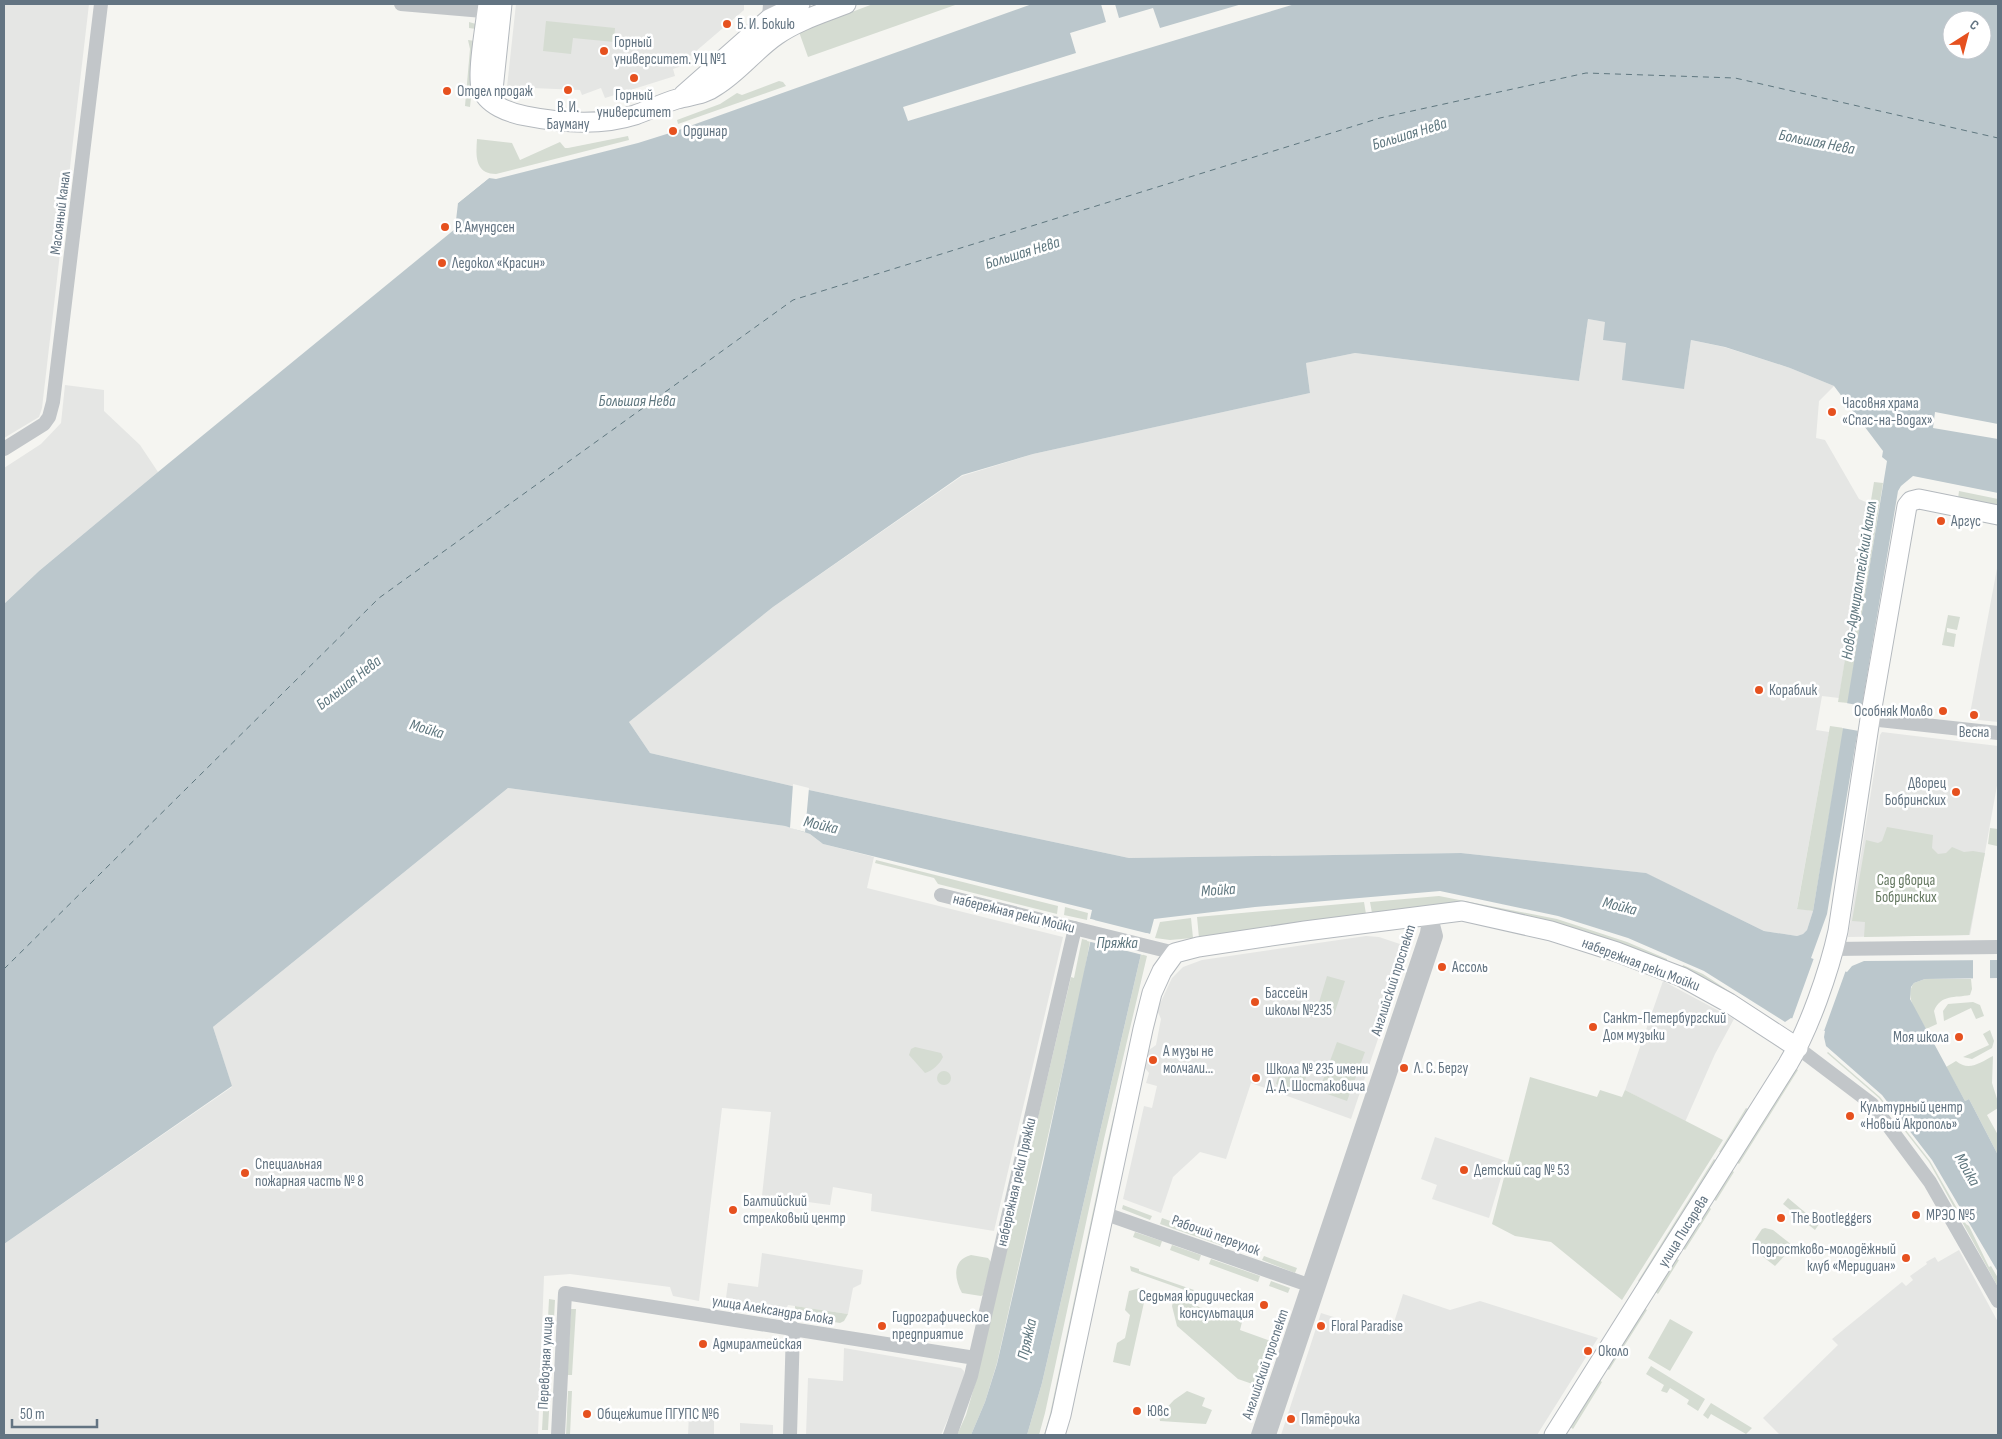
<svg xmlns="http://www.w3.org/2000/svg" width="2002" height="1439" font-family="'Sofia Sans Condensed',sans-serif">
<rect width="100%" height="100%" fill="#f5f5f1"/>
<!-- built -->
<path fill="#e5e6e4" d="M 4,4 L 89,4 L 42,408 L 39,417 L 4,438 Z
M 516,4 L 744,4 L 744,10 L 688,58 L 690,63 L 673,69 L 675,76 L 605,98 L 601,88 L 582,95 L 580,90 L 507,87 Z
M 1588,319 L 1605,322 L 1626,343 L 1684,388 L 1691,340 L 1724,347 L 1790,368 L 1834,386 L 1819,401 L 1816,438 L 1825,440 L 1859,499 L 1870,504 L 1839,698 L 1822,696 L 1816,730 L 1829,732 L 1797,908 L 1813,911 L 1807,930 L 1803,934 L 1797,936 L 1764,931 L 1645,873 L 1461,853 L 1129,858 L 809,790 L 650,753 L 629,722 L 773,607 L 962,476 L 1033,454 L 1310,393 L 1306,363 L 1355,353 L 1579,381 Z
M 65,385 L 104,390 L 104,411 L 140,445 L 158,472 L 39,571 L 4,604 L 4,468 L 41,444 L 61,423 Z
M 1998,563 L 1998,722 L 1969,719 Z
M 1882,732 L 1998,746 L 1998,780 L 1970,935 L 1848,937 L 1880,735 Z
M 508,788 L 785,826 L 810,834 L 823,844 L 874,857 L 867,888 L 1063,937 L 994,1231 L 871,1211 L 872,1194 L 833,1187 L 830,1205 L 808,1202 L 798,1198 L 762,1196 L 771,1112 L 722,1108 L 699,1301 L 673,1296 L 670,1287 L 570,1274 L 544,1276 L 538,1435 L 4,1435 L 4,1244 L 232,1087 L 213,1027 Z
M 1366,936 L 1379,937 L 1409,947 L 1351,1119 L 1251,1083 L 1226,1159 L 1200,1152 L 1173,1177 L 1161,1213 L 1123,1199 L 1144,1106 L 1152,1108 L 1157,1086 L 1146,1083 L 1149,1073 L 1145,1068 L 1149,1050 L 1156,1045 L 1161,1019 L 1157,1010 L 1172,978 L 1183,967 L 1202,960 Z
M 1663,981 L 1734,1019 L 1715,1054 L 1685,1122 L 1625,1090 Z
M 1435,1137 L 1506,1161 L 1489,1218 L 1432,1199 L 1437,1185 L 1421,1179 Z
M 1959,1250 L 1998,1322 L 1998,1435 L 1780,1435 L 1763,1418 L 1838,1345 L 1832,1339 L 1902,1282 L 1906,1286 L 1913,1280 L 1910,1276 L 1927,1264 L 1926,1262 L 1935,1257 L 1938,1262 Z
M 762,1253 L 863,1270 L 861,1284 L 853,1288 L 848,1314 L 788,1305 L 785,1311 L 775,1310 L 774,1313 L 725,1305 L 728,1283 L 758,1287 Z
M 1403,1294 L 1450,1310 L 1480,1301 L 1598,1338 L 1537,1435 L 1281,1435 L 1321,1313 L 1390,1335 Z
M 844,1348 L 961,1368 L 964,1371 L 965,1379 L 941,1435 L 806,1435 L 808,1378 L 843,1381 Z
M 689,1414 L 714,1414 L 714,1435 L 688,1435 Z
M 740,1423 L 773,1425 L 773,1435 L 740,1435 Z"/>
<!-- green -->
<path fill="#d5dcd2" d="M 873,4 L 958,4 L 808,57 L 799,32 Z
M 546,21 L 615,28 L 614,42 L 573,38 L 571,54 L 543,51 Z
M 469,22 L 476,24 L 478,30 L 470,107 L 465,106 L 470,49 L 468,40 L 475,41 L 476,29 L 469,28 Z
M 779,81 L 783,82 L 786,86 L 678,124 L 677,120 L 720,104 L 737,93 L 742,95 Z
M 628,136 L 629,140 L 496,174 C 474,174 476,154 477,139 L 512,143 L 520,160 L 560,142 L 565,148 L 568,148 Z
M 1874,482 L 1883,483 L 1848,703 L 1838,702 Z
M 1959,491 L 1998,499 L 1998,507 L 1958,499 Z
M 1948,615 L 1960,617 L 1957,630 L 1947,628 L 1947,632 L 1956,634 L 1954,647 L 1942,645 Z
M 1830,726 L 1844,728 L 1813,911 L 1797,909 Z
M 1887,827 L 1933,835 L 1932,848 L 1938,854 L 1946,853 L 1952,847 L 1964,852 L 1973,851 L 1985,853 L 1969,935 L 1864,937 L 1865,922 L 1852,921 L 1866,840 L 1878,843 L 1882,841 Z
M 1990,828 L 1998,829 L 1997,846 L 1988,844 Z
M 876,860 L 1058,906 L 1057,914 L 938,884 L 934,878 L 875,863 Z
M 1439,896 L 1557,919 L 1627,942 L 1667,959 L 1667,961 L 1682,968 L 1683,965 L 1703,974 L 1778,1023 L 1777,1024 L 1700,979 L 1464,904 L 1447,903 L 1372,913 L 1370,902 Z
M 1364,902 L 1366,914 L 1199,938 L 1197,917 Z
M 1065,907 L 1088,913 L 1087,920 L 1064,915 Z
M 1191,918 L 1193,938 L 1170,940 L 1155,938 L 1160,922 Z
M 1082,939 L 1090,941 L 1083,980 L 997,1363 L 985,1402 L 971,1435 L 957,1435 L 966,1415 L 977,1377 L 1071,977 L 1074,978 Z
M 1141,954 L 1147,956 L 1104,1139 L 1045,1413 L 1039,1435 L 1027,1435 L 1042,1383 Z
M 1327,976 L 1345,981 L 1334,1015 L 1317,1009 Z
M 1925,979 L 1971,979 L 1972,989 L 1970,995 C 1955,998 1941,994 1934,1011 L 1937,1024 L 1926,1029 C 1919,1016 1903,997 1914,983 Z
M 1973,1002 L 1980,1005 L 1984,1016 L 1976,1019 L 1971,1008 L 1944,1021 L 1943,1011 L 1948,1004 Z
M 1990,1030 L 1994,1041 L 1992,1048 L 1972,1059 L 1963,1057 L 1989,1045 L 1983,1034 Z
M 1337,1042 L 1365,1052 L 1347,1101 L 1319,1091 Z
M 1130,1046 L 1049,1435 L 1044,1435 L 1050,1414 L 1108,1140 Z
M 915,1047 L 941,1053 L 943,1057 C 940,1064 932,1071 925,1073 L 909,1055 L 911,1049 Z
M 1828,1052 L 1880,1097 L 1930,1161 L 1966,1224 L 1969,1226 L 1989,1267 L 1991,1266 L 1998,1278 L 1998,1287 L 1929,1162 L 1879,1098 L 1827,1053 Z
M 1993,1056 L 1992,1083 L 1998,1102 L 1998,1108 L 1987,1115 L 1998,1135 L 1998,1155 L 1969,1099 L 1965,1101 L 1946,1067 L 1956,1061 C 1969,1072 1981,1062 1993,1056 Z
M 1281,1068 L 1306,1077 L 1301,1093 L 1276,1084 Z
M 1795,1068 L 1798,1070 L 1739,1164 L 1736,1162 Z
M937 1078a7 7 0 1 1 14 0a7 7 0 1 1-14 0Z
M 1530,1077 L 1597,1097 L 1600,1090 L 1622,1097 L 1625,1090 L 1723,1140 L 1622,1300 L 1551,1242 L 1515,1236 L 1492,1224 Z
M 1746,1108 L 1750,1110 L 1723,1154 L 1719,1152 Z
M 1714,1159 L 1718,1162 L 1641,1283 L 1638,1281 Z
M 1731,1170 L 1734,1172 L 1716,1201 L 1713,1199 Z
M 1788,1198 L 1819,1224 L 1815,1230 L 1783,1204 Z
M 1123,1205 L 1152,1216 L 1150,1220 L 1122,1209 Z
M 1708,1206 L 1711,1209 L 1685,1250 L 1682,1248 Z
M 1162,1218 L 1228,1242 L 1226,1247 L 1160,1224 Z
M 1765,1228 L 1773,1230 L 1792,1245 L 1792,1248 L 1775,1266 L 1750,1247 L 1762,1229 Z
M 1135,1232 L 1162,1241 L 1160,1247 L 1133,1237 Z
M 1172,1245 L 1201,1255 L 1199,1261 L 1170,1250 Z
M 971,1255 L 988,1258 L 991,1262 L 983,1295 L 981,1296 L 962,1293 C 954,1278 952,1260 971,1255 Z
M 1264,1256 L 1297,1268 L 1295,1273 L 1262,1260 Z
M 1675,1258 L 1679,1260 L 1658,1294 L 1654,1291 Z
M 1211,1259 L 1260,1276 L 1258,1282 L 1209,1264 Z
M 1130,1266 L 1139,1269 L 1139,1271 L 1194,1290 L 1193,1293 L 1131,1271 Z
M 1271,1281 L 1290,1288 L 1288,1293 L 1269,1286 Z
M 1140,1288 L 1147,1289 L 1130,1366 L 1113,1362 L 1117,1343 L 1125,1338 L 1130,1315 L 1125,1310 L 1129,1291 Z
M 1174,1298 L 1242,1322 L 1240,1330 L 1276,1343 L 1261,1387 L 1238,1379 L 1177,1326 L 1172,1306 Z
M 549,1299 L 555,1300 L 548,1430 L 542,1430 Z
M 795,1306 L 848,1314 L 844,1321 L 840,1323 L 799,1316 L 795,1313 Z
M 1644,1308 L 1647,1310 L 1609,1370 L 1606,1368 Z
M 571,1309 L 576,1309 L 572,1375 L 567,1375 Z
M 1670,1319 L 1693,1332 L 1670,1371 L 1648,1358 Z
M 1651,1366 L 1705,1399 L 1698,1411 L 1687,1404 L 1689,1400 L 1670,1388 L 1667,1393 L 1661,1391 L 1664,1385 L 1646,1374 Z
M 1599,1380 L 1602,1382 L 1573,1429 L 1569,1426 Z
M 568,1391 L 572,1391 L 570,1435 L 566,1435 Z
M 1187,1391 L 1205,1398 L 1202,1406 L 1212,1410 L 1206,1424 L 1160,1421 L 1159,1416 L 1174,1400 Z
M 1711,1403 L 1752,1428 L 1746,1434 L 1711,1414 L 1708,1419 L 1703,1415 Z"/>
<!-- water -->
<path fill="#bbc7cc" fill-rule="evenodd" d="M 1032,4 L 1998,4 L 1998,493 L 1913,476 L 1901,486 L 1898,491 L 1827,914 L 1811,958 L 1847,972 L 1852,966 L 1864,961 L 1998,960 L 1998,978 L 1925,979 L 1914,983 L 1911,987 L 1910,999 L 1965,1101 L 1969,1099 L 1998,1155 L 1998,1272 L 1932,1160 L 1882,1095 L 1826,1046 L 1824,1037 L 1825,1031 L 1791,1018 L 1785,1022 L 1782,1020 L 1704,971 L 1628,938 L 1558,916 L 1440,891 L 1255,907 L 1154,919 L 1150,934 L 1146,933 L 1141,954 L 1042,1383 L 1027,1435 L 971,1435 L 985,1402 L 997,1364 L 1043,1163 L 1095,920 L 1090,919 L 1092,910 L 823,844 L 810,834 L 785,826 L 508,788 L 213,1027 L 232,1086 L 4,1244 L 4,604 L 39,571 L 158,472 L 455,229 L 458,203 L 489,178 L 496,179 L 638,143 L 673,132 ZM 1952,20 L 1982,20 L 1982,50 L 1952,50 ZM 1588,319 L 1605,322 L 1603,340 L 1626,343 L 1622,380 L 1684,389 L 1691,340 L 1725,347 L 1790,368 L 1834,386 L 1883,451 L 1882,457 L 1887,461 L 1813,911 L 1807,930 L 1803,934 L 1797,936 L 1764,931 L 1646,873 L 1461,853 L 1129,858 L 809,790 L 650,753 L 629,722 L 773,607 L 962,475 L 1033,454 L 1310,393 L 1306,363 L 1355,353 L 1579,381 Z"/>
<!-- pier -->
<path fill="#f5f5f1" d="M 1101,4 L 1115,4 L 1119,18 L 1153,8 L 1160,28 L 1242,4 L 1295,4 L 908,121 L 903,107 L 1076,53 L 1070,33 L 1106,22 Z
M 486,177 L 489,178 L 458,203 L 458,200 Z
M 1935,412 L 1998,424 L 1998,439 L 1933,428 Z
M 1846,703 L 1863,706 L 1859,731 L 1842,728 Z
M 793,784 L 809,788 L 805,832 L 790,828 Z
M 1090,919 L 1150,934 L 1149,936 L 1148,936 L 1143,955 L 1087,941 L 1092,922 L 1090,921 Z
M 1814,958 L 1846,970 L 1824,1031 L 1792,1019 Z
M 1973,959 L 1990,959 L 1990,980 L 1973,981 Z"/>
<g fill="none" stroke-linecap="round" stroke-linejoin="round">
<!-- ferry -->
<path stroke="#5f777f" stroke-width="1" stroke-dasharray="6 5" stroke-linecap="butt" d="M 4,969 L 379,598 L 793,300 L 1380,118 L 1586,73 L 1735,78 L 1998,138"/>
<defs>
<path id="secondary" d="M 488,4 C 486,21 477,72 481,87 C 486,105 510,113 526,116 C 561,123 601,126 635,115 C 649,110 663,103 677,99 C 692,95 704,95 716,86 C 739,72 755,50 777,35 C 797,21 823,13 846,4
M 683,95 L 769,19 L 800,4
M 493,102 L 493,90 L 502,4
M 1055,1435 L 1061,1415 L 1143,1029 L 1152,993 L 1162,971 L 1175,953 L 1198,947 L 1305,931 L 1462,911 L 1551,931 L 1617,952 L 1682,977 L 1729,1003 L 1798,1048
M 1554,1435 L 1788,1064 C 1809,1029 1829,972 1838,931 L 1870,719 L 1907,506 L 1911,501 L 1919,499 L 1998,515"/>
</defs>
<!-- secondary casing -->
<use href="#secondary" stroke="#b4b9be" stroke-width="21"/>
<!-- street -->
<path stroke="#c2c6c9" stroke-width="14" d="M 401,4 L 495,12
M 770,4 L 769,19 L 772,25
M 4,449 L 44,424 L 49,417 L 53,402 L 101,4
M 1870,719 L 1998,733
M 941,895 L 1175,953
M 1834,949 L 1998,947
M 1798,1048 L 1872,1104 L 1930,1182 L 1998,1301
M 1103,1213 L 1317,1288
M 558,1435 L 565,1293 L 975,1358
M 790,1435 L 793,1328
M 950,1435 L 971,1376 L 1075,928
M 1258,1435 L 1427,933 L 1430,913
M 1269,1435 L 1430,954 L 1436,936 L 1432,921"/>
<!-- secondary -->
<use href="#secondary" stroke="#fff" stroke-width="19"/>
</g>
<!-- markers -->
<g fill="#e6511f" stroke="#fff" stroke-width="2">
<circle cx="727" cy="24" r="5"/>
<circle cx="604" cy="51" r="5"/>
<circle cx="634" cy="78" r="5"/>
<circle cx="568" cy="90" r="5"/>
<circle cx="447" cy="91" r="5"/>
<circle cx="673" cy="131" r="5"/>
<circle cx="445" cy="227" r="5"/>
<circle cx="442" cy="263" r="5"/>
<circle cx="1832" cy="412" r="5"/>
<circle cx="1941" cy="521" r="5"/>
<circle cx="1759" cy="690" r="5"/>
<circle cx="1943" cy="711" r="5"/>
<circle cx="1974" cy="715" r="5"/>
<circle cx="1956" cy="792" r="5"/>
<circle cx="1442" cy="967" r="5"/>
<circle cx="1255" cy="1002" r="5"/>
<circle cx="1593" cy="1027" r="5"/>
<circle cx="1959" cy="1037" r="5"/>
<circle cx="1153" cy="1060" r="5"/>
<circle cx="1404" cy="1068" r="5"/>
<circle cx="1256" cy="1078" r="5"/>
<circle cx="1850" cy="1116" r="5"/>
<circle cx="1464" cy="1170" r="5"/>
<circle cx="245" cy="1173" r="5"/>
<circle cx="733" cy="1210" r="5"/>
<circle cx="1916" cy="1215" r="5"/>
<circle cx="1781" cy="1218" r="5"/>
<circle cx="1906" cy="1258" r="5"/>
<circle cx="1264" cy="1305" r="5"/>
<circle cx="882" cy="1326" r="5"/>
<circle cx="1321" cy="1326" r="5"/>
<circle cx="703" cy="1344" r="5"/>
<circle cx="1588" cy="1351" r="5"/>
<circle cx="1137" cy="1411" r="5"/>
<circle cx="587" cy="1414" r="5"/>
<circle cx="1291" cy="1419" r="5"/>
</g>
<g text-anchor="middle" stroke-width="5" stroke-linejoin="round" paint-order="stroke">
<!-- poi labels -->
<g font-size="15" fill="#637482" stroke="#fff" text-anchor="start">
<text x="737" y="29">Б. И. Бокию</text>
<text x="614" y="47">Горный<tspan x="614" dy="17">университет. УЦ №1</tspan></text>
<text x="457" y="96">Отдел продаж</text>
<text x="634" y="100" text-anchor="middle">Горный<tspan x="634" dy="17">университет</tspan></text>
<text x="568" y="112" text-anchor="middle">В. И.<tspan x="568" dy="17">Бауману</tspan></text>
<text x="683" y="136">Ординар</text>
<text x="455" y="232">Р. Амундсен</text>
<text x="452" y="268">Ледокол «Красин»</text>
<text x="1842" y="408">Часовня храма<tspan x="1842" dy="17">«Спас-на-Водах»</tspan></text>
<text x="1951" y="526">Аргус</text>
<text x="1769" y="695">Кораблик</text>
<text x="1933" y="716" text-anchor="end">Особняк Молво</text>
<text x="1974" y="737" text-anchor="middle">Весна</text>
<text x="1946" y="788" text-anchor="end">Дворец<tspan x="1946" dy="17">Бобринских</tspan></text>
<text x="1452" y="972">Ассоль</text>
<text x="1265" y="998">Бассейн<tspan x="1265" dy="17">школы №235</tspan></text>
<text x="1603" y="1023">Санкт-Петербургский<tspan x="1603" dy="17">Дом музыки</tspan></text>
<text x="1949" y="1042" text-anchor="end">Моя школа</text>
<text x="1163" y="1056">А музы не<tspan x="1163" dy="17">молчали…</tspan></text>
<text x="1414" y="1073">Л. С. Бергу</text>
<text x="1266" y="1074">Школа № 235 имени<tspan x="1266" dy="17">Д. Д. Шостаковича</tspan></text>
<text x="1860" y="1112">Культурный центр<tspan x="1860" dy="17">«Новый Акрополь»</tspan></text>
<text x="255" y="1169">Специальная<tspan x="255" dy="17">пожарная часть № 8</tspan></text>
<text x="1474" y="1175">Детский сад № 53</text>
<text x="743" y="1206">Балтийский<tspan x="743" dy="17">стрелковый центр</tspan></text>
<text x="1926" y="1220">МРЭО №5</text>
<text x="1791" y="1223">The Bootleggers</text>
<text x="1896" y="1254" text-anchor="end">Подростково-молодёжный<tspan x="1896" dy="17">клуб «Меридиан»</tspan></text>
<text x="1254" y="1301" text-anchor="end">Седьмая юридическая<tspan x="1254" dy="17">консультация</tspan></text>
<text x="892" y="1322">Гидрографическое<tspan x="892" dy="17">предприятие</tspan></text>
<text x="1331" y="1331">Floral Paradise</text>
<text x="713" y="1349">Адмиралтейская</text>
<text x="1598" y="1356">Около</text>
<text x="1147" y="1416">Ювс</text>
<text x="597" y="1419">Общежитие ПГУПС №6</text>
<text x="1301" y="1424">Пятёрочка</text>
</g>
<!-- street labels -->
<g font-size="15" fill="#637482" stroke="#fff">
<text transform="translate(60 213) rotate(-83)" y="5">Масляный канал</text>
<text transform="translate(1014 913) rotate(14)" y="5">набережная реки Мойки</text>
<text transform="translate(1641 964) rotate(21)" y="5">набережная реки Мойки</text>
<text transform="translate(1393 980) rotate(-72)" y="5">Английский проспект</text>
<text transform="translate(1016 1182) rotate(-77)" y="5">набережная реки Пряжки</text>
<text transform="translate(1683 1231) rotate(-58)" y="5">улица Писарева</text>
<text transform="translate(1216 1235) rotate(20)" y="5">Рабочий переулок</text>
<text transform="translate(773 1310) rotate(9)" y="5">улица Александра Блока</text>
<text transform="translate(545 1363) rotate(-87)" y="5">Перевозная улица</text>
<text transform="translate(1265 1364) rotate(-71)" y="5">Английский проспект</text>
</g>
<!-- park labels -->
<g font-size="15" fill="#667962" stroke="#fff">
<text x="1906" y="885">Сад дворца<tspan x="1906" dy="17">Бобринских</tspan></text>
</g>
<!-- water labels -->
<g font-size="16" font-style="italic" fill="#5f777f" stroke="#fff">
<text transform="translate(1409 133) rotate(-17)" y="6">Большая Нева</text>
<text transform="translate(1817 141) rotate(11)" y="6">Большая Нева</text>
<text transform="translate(1022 252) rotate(-17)" y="6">Большая Нева</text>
<text x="637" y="406">Большая Нева</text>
<text transform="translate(1858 580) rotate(-81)" y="6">Ново-Адмиралтейский канал</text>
<text transform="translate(348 682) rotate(-38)" y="6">Большая Нева</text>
<text transform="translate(427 728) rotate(16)" y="6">Мойка</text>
<text transform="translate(821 824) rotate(13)" y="6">Мойка</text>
<text transform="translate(1218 889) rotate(-4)" y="6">Мойка</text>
<text transform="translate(1620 905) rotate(14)" y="6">Мойка</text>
<text x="1117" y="948">Пряжка</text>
<text transform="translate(1968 1169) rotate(60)" y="6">Мойка</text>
<text transform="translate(1026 1339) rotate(-77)" y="6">Пряжка</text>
</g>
</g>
<!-- border -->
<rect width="2002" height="1439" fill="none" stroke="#637482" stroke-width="10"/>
<!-- north arrow -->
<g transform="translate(1967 35) rotate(36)"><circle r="24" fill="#ffffff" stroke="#c1c7cd"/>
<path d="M0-4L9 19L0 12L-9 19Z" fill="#e6511f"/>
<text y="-8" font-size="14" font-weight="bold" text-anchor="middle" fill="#637482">С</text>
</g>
<!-- scale -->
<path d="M12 1419v8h85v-8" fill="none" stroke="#637482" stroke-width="2.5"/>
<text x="20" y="1419" font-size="15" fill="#637482" stroke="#ffffff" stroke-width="4" paint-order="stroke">50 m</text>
</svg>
